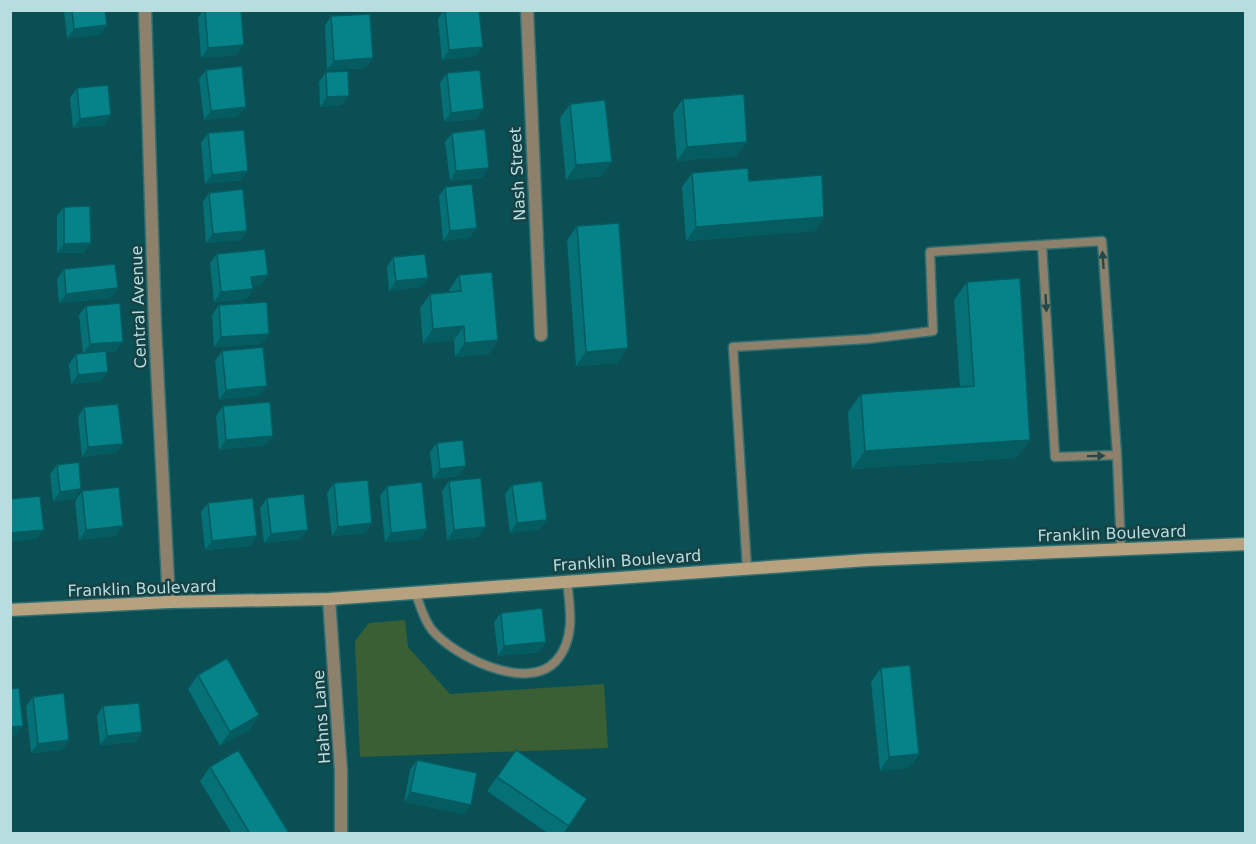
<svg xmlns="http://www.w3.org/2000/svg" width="1256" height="844" font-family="'DejaVu Sans',sans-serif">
<rect width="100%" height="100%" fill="#0a4f53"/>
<!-- green -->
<path fill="#3a5f35" d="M 405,620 L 408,647 L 450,694 L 604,684 L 608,748 L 360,757 L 355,641 L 369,623 Z"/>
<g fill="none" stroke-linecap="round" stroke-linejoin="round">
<defs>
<path id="lane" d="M 1117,455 L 1121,549
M 747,568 L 733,347 L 868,339 L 933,331 L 930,252 L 1102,241 L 1117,455 L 1055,457 L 1042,245
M 415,592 C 420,604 423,619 432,630 C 454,656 527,693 556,661 C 576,639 570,607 567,581"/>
<path id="street" d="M 145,10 L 155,327 L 169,602
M 527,10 L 541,335
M 329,599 L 341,771 L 341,834"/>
<path id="secondary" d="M 10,610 L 169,602 L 329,599 L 867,560 L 1246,544"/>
</defs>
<!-- lane casing -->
<use href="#lane" stroke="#306e72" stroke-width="11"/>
<!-- street casing -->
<use href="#street" stroke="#306e72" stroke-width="15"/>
<!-- secondary casing -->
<use href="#secondary" stroke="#306e72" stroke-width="15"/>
<!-- lane -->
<use href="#lane" stroke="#8e816b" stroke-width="8"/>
<!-- street -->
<use href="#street" stroke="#8e816b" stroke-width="12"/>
<!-- secondary -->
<use href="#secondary" stroke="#b6a27f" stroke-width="12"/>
</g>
<!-- wall -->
<path fill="#057076" d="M 64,10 L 105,10 L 107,25 L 100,35 L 67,38 Z
M 203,10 L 241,10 L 237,55 L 201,58 L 198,18 Z
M 444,10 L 479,10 L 476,56 L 442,60 L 438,19 Z
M 331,16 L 366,68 L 327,70 L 325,26 Z
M 206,70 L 239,116 L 204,120 L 199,79 Z
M 326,72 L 342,105 L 320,107 L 319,82 Z
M 447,73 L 477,119 L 444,122 L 440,83 Z
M 77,88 L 105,125 L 73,128 L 70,98 Z
M 683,99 L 747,142 L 737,156 L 677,161 L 673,113 Z
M 570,104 L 602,176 L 566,180 L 560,118 Z
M 208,133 L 241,180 L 205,184 L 201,143 Z
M 452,133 L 482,178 L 450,181 L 445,142 Z
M 692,173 L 824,217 L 815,231 L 686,241 L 682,187 Z
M 445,187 L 470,238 L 443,241 L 439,196 Z
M 209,193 L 247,231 L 240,240 L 206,243 L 203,202 Z
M 64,207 L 84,253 L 57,253 L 57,216 Z
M 577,226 L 618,363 L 576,366 L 567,240 Z
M 217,254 L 261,285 L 252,286 L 253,289 L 246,299 L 214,302 L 210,263 Z
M 393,257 L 428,278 L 421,287 L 389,291 L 387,267 Z
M 64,269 L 111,298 L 59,303 L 57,279 Z
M 459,275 L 498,340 L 489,354 L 455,357 L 454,340 L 423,343 L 420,308 L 430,294 L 450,292 L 449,290 Z
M 967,282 L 1017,458 L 852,469 L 848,412 L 861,394 L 960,387 L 954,300 Z
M 219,305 L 262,344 L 214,347 L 212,315 Z
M 86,306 L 116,351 L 106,352 L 101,381 L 71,384 L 69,364 L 76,354 L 83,353 L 79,315 Z
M 222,351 L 260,395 L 219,400 L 215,361 Z
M 223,406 L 266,445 L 219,450 L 216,416 Z
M 84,407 L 123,444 L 116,453 L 82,457 L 78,417 Z
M 437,443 L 459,476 L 433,479 L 430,452 Z
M 57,465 L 75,499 L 53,501 L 50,474 Z
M 449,481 L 479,537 L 447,540 L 442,491 Z
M 334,483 L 366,533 L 332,536 L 327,493 Z
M 512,485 L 540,529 L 510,533 L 505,494 Z
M 387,486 L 421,539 L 385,542 L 380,496 Z
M 82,491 L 116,536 L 79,540 L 75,501 Z
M 267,498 L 301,539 L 264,543 L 260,508 Z
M 208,503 L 257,536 L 250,546 L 205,550 L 201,512 Z
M 501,613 L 546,642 L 539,652 L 498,656 L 494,622 Z
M 881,668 L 919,754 L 909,768 L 880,771 L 871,682 Z
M 198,675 L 259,715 L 249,730 L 220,746 L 188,689 Z
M 33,697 L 69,740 L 62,750 L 31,753 L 26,706 Z
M 103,706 L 142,732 L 135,742 L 100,745 L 97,716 Z
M 516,750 L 587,799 L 563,834 L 549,834 L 487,791 Z
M 417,760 L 464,814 L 404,802 L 410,770 Z
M 210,767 L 289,834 L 232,834 L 200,781 Z"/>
<!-- shaded-wall -->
<path fill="#045b60" d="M 107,25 L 100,35 L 67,38 L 74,29 Z
M 244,45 L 237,55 L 201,58 L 208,48 Z
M 483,47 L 476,56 L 442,60 L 449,50 Z
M 373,58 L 366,68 L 327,70 L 334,61 Z
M 349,96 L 342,105 L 320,107 L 327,97 Z
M 246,107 L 239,116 L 204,120 L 211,111 Z
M 484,109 L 477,119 L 444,122 L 451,113 Z
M 111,115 L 105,125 L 73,128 L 80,119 Z
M 747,142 L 737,156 L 677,161 L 687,147 Z
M 612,162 L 602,176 L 566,180 L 576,165 Z
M 489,168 L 482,178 L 450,181 L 456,171 Z
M 248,171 L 241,180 L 205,184 L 212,175 Z
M 824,217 L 815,231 L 686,241 L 696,227 Z
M 477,228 L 470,238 L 443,241 L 450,231 Z
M 247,231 L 240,240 L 206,243 L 213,234 Z
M 91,243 L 84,253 L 57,253 L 64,244 Z
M 268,275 L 261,285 L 245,286 L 251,277 Z
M 428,278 L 421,287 L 389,291 L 396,281 Z
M 118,288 L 111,298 L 59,303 L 66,294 Z
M 253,289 L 246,299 L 214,302 L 221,292 Z
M 464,326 L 454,340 L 423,343 L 433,329 Z
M 269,334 L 262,344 L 214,347 L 221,337 Z
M 498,340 L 489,354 L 455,357 L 465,343 Z
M 123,342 L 116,351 L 83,354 L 90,344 Z
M 628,348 L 618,363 L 576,366 L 586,352 Z
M 108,372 L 101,381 L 71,384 L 78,375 Z
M 267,386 L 260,395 L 219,400 L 226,390 Z
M 273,436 L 266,445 L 219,450 L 226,440 Z
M 1030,440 L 1017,458 L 852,469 L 865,451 Z
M 123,444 L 116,453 L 82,457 L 88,447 Z
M 466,466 L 459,476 L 433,479 L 440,469 Z
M 81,489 L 75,499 L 53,501 L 60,492 Z
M 547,520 L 540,529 L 510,533 L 517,523 Z
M 372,523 L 366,533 L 332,536 L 338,527 Z
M 123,526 L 116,536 L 79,540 L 86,530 Z
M 486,527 L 479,537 L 447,540 L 454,530 Z
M 427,529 L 421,539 L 385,542 L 391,533 Z
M 44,530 L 37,539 L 10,542 L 10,533 Z
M 308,530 L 301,539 L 264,543 L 271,534 Z
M 257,536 L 250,546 L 205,550 L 212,541 Z
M 546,642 L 539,652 L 498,656 L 504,646 Z
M 259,715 L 249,730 L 220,746 L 230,732 Z
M 23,726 L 16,735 L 10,736 L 10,727 Z
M 142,732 L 135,742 L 100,745 L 107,736 Z
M 69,740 L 62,750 L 31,753 L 38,744 Z
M 919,754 L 909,768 L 880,771 L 889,757 Z
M 410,792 L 471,805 L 464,814 L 404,802 Z"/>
<!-- building -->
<path fill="#068289" stroke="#045b60" stroke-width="1.5" d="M 72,10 L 105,10 L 107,25 L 74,29 Z
M 205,10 L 241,10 L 244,45 L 208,48 Z
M 445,10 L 479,10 L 483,47 L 449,50 Z
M 370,14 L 373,58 L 334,61 L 331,16 Z
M 242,66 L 246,107 L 211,111 L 206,70 Z
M 480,70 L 484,109 L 451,113 L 447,73 Z
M 348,71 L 349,96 L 327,97 L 326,72 Z
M 108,85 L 111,115 L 80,119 L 77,88 Z
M 744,94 L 747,142 L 687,147 L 683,99 Z
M 605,100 L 612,162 L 576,165 L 570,104 Z
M 485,129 L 489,168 L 456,171 L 452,133 Z
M 244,130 L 248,171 L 212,175 L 208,133 Z
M 748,168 L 749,181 L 822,175 L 824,217 L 696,227 L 692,173 Z
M 472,184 L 477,228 L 450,231 L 445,187 Z
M 243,189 L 247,231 L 213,234 L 209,193 Z
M 90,206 L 91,243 L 64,244 L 64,207 Z
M 619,223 L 628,348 L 586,352 L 577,226 Z
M 265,249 L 268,275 L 251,277 L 253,289 L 221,292 L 217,254 Z
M 425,254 L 428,278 L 396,281 L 393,257 Z
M 115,264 L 118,288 L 66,294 L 64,269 Z
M 492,272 L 498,340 L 465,343 L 464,326 L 433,329 L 430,294 L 461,291 L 459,275 Z
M 1020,278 L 1030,440 L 865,451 L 861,394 L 974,386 L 967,282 Z
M 267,302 L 269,334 L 221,337 L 219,305 Z
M 120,303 L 123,342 L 90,344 L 86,306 Z
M 263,347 L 267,386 L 226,390 L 222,351 Z
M 106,351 L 108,372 L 78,375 L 76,354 Z
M 270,402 L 273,436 L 226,440 L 223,406 Z
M 118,404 L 123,444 L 88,447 L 84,407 Z
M 463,440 L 466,466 L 440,469 L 437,443 Z
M 79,462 L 81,489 L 60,492 L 57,465 Z
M 481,478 L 486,527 L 454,530 L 449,481 Z
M 368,480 L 372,523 L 338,527 L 334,483 Z
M 542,481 L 547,520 L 517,523 L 512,485 Z
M 422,482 L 427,529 L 391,533 L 387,486 Z
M 119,487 L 123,526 L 86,530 L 82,491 Z
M 304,494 L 308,530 L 271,534 L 267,498 Z
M 40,496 L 44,530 L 10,533 L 10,499 Z
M 253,498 L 257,536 L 212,541 L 208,503 Z
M 542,608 L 546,642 L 504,646 L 501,613 Z
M 227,658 L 259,715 L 230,732 L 198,675 Z
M 910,665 L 919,754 L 889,757 L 881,668 Z
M 19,688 L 23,726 L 10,727 L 10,689 Z
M 64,693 L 69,740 L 38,744 L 33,697 Z
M 139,703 L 142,732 L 107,736 L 103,706 Z
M 238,750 L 289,833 L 288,834 L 250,834 L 210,767 Z
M 516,750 L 587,799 L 569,826 L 497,777 Z
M 417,760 L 477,773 L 471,805 L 410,792 Z
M 849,832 L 849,834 L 828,834 Z"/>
<!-- one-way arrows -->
<defs><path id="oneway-solid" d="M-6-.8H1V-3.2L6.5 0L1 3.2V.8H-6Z" transform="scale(1.5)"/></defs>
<g fill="#234849">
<use href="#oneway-solid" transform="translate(1103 260) rotate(-94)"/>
<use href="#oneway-solid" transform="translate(1046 303) rotate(87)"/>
<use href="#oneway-solid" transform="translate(1096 456) rotate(-1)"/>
</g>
<g text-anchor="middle" stroke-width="5" stroke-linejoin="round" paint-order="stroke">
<!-- street labels -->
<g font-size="16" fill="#b8dddf" stroke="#174245">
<text transform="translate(517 174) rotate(-93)" y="6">Nash Street</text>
<text transform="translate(138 307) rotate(-92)" y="6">Central Avenue</text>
<text transform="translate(1112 533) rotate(-2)" y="6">Franklin Boulevard</text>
<text transform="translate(627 560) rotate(-4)" y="6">Franklin Boulevard</text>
<text transform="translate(142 588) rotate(-2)" y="6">Franklin Boulevard</text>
<text transform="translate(321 717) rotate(-94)" y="6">Hahns Lane</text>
</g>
</g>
<!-- border -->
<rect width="1256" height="844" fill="none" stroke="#b8dddf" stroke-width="24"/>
</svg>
